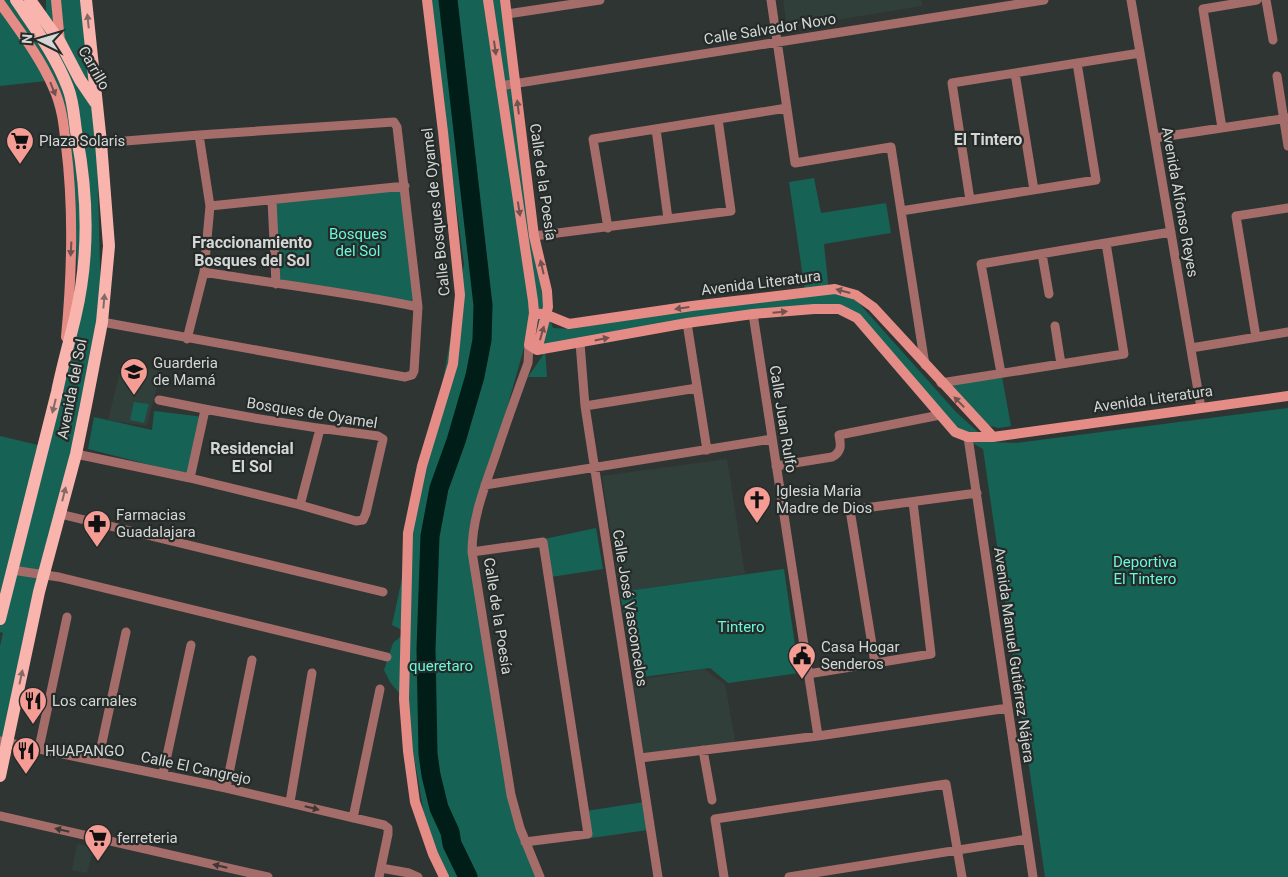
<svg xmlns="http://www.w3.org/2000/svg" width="1288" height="877" font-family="Roboto,sans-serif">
<rect width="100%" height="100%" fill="#2f3533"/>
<!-- built -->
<path fill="#313f3b" d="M 783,0 L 921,0 L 922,6 L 787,28 Z
M 122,364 L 161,371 L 147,426 L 108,420 Z
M 727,459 L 745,574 L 620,592 L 602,476 Z
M 704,669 L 725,684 L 736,746 L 643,758 L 632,681 Z
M 77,844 L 94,847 L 87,873 L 72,870 Z"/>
<!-- green -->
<path fill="#166255" d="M 0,0 L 35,0 L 46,12 L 46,0 L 84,0 L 96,109 L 101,307 L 84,405 L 0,751 L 0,646 L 3,633 L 0,632 L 0,436 L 42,446 L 78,287 L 74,203 L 55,102 L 46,81 L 0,86 Z
M 429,0 L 489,0 L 534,313 L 485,485 L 472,552 L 511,795 L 542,877 L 444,877 L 428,837 L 404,699 L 390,682 L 384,670 L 393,643 L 406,632 L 392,625 L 436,419 L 464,264 Z
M 492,0 L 501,0 L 531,230 L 543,299 L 553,328 L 570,329 L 805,291 L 789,182 L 814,178 L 821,213 L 886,203 L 891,233 L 824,244 L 829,292 L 835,291 L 857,301 L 956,412 L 989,442 L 1016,443 L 1288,408 L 1288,877 L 1045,877 L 983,449 L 962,437 L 849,309 L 806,309 L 545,349 L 547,377 L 528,377 L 543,355 Z
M 405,186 L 418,307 L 276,284 L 272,200 Z
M 1002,377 L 1011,426 L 999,428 L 986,425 L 950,386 Z
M 134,402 L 149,404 L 144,423 L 130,420 Z
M 154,411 L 204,417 L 190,475 L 88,449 L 94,417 L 152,430 Z
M 596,528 L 603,569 L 551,577 L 544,539 Z
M 784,569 L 799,673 L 728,683 L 710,668 L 635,678 L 620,592 Z
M 644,802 L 648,830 L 591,838 L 586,811 Z"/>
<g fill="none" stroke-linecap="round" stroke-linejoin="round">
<!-- river -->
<path stroke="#001d17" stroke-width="19" d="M 448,0 L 483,305 L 482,340 L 475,376 L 456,441 L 439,488 L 430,536 L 426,649 L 428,754 L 431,775 L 439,808 L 450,832 L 452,844 L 468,877"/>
<!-- street -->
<path stroke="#a56d69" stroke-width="9" d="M 771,0 L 795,163 L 891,147 L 925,365
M 1131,0 L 1201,408
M 1266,0 L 1273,40
M 507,14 L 600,0
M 1015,73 L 1034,190
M 1277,76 L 1288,146
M 500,86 L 1044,0
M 1222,128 L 1203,9 L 1257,0
M 656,129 L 668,219
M 1155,138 L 1288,118
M 101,143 L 199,135 L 394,122 L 397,127 L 418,307 L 414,371 L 412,375 L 405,377 L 102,322
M 272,200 L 276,284
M 970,200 L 952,83 L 1140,53
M 210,206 L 405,186
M 901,211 L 1096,180 L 1077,63
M 608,228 L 593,139 L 787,108
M 534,236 L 731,211 L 718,119
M 1042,254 L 1049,294
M 204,272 C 275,284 347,292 418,307
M 753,314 L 818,736
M 687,323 L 707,450
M 1055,326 L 1061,364
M 1256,337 L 1236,216 L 1288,208
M 187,339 L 204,272 L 210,206 L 199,135
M 580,343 L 585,406 L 658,877
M 529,345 L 528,363 C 517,393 506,424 496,454 C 485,486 472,518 472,552 L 511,795 L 520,828 L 540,877
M 1191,348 L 1288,332
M 1001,373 L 981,264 L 1171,232
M 941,383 L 1124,354 L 1106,243
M 585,406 L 697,388
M 968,437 L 1033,877
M 76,454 L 190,478 L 300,505 L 356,521 L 363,520 L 366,513 L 383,439 L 378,436 C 304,427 231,415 159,400
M 776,466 L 832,457 C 842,452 841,445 839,435 L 940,415
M 190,478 L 205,410
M 485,485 L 772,439
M 300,505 L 320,429
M 60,514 L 383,592
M 472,552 L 543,542 L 588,834 L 525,842
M 12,570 L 59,577 L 387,657
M 875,663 L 850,510 L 977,493
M 808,674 L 931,654 L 913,502
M 0,741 L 226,788 L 384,825 L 388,828 L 388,834 L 379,877
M 39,748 L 67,617
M 703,750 L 712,800
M 640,758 L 818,736 L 1008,708
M 98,761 L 126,632
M 163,774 L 191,645
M 226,788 L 252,660
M 290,802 L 312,673
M 0,816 L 268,877
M 353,818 L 380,689
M 381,868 L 409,873 L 418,877
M 724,877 L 715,819 L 946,784 L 962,877
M 789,877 L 1027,839"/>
<!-- secondary -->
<path stroke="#e58c86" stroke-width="10" d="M 56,0 L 60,42
M 427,0 L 443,132 L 460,295 L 453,364 L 422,466 L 408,533 L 404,699 L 408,751 L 415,802 L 433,854 L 444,877
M 488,0 L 533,301 L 534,313 L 529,345 L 537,350 L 687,323 L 753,314 L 814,309 L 839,309 L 857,318 L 955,432 L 968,437 L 993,437 L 1288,396
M 505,0 L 534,236 L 547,291 L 548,307 L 537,350
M 0,3 C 19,30 40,57 53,87 C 62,106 64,126 66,146 C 74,210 72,274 66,337
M 534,313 L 547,315 L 569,324 L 692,306 L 835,289 L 856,295 L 873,307 L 993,437"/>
<!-- primary -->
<path stroke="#fab4ae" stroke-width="12" d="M 30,0 L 60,42 L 80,80 L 95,102
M 0,619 L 57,392 C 62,367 69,343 75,318 C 89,260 88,196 77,137 C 74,121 74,103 68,88 C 56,56 35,28 16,0
M 0,776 L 39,592 L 76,454 L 86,405 L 102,322 L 109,246 L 101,143 L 86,0"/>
</g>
<!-- one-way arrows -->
<defs><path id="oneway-solid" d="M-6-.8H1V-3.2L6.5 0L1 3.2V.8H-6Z" transform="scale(1.25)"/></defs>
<g fill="#856965">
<use href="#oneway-solid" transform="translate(88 21) rotate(-96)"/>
<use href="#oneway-solid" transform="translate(104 301) rotate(-85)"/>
<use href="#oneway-solid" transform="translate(54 406) rotate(104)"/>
<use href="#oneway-solid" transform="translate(64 494) rotate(-76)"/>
<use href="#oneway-solid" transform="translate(21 677) rotate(-78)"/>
</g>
<g fill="#72524e">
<use href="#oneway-solid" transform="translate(495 48) rotate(82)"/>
<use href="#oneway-solid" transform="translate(53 89) rotate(68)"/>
<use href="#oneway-solid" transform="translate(518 107) rotate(-97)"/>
<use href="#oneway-solid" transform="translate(519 209) rotate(81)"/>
<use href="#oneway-solid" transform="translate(71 249) rotate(93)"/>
<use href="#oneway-solid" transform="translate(542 267) rotate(-103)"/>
<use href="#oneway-solid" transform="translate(843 291) rotate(-165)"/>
<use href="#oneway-solid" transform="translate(682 308) rotate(172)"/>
<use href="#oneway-solid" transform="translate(780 312) rotate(-5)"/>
<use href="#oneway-solid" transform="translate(542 333) rotate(-74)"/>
<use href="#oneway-solid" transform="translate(602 339) rotate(-11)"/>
<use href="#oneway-solid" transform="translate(959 402) rotate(-134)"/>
</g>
<g fill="#3f3836">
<use href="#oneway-solid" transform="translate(312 808) rotate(14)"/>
<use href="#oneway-solid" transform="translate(62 830) rotate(-167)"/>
<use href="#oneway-solid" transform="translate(220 866) rotate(-167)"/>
</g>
<!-- icons -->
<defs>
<symbol id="supermarket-pin" viewBox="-11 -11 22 30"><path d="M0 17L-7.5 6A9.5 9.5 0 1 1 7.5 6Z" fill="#f59c95" stroke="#252b29"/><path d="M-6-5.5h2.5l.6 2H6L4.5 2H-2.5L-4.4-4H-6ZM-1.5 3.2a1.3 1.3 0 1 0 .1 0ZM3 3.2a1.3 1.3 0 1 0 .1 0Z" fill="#111"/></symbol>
<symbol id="school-pin" viewBox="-11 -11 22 30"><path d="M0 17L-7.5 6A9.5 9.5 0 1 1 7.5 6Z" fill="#f59c95" stroke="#252b29"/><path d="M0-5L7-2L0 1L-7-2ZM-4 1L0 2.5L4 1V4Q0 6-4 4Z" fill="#111"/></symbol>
<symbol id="church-pin" viewBox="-11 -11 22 30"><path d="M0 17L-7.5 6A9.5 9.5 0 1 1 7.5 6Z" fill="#f59c95" stroke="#252b29"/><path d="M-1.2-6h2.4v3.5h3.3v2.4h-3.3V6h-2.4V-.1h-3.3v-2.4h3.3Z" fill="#111"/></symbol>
<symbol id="pharmacy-pin" viewBox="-11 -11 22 30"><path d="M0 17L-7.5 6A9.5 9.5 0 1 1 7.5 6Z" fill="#f59c95" stroke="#252b29"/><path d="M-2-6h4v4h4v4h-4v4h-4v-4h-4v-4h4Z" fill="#111"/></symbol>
<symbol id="civic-pin" viewBox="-11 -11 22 30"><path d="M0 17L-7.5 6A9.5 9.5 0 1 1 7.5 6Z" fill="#f59c95" stroke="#252b29"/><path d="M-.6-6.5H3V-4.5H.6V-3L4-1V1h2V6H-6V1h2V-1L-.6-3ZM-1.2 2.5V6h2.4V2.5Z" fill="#111"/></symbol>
<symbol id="restaurant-pin" viewBox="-11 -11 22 30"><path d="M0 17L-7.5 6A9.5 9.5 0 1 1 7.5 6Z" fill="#f59c95" stroke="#252b29"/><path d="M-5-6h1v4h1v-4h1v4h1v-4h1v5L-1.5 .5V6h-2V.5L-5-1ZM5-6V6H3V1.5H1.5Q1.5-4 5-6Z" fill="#111"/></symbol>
</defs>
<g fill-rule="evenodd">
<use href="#supermarket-pin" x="4" y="125" width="32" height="43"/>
<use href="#school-pin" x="118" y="356" width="32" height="43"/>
<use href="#church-pin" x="741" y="484" width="32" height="43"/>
<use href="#pharmacy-pin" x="81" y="508" width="32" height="43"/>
<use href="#civic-pin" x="786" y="640" width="32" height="43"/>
<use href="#restaurant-pin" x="17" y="685" width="32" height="43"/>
<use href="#restaurant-pin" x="10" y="735" width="32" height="43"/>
<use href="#supermarket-pin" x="82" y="822" width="32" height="43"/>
</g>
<g text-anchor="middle" stroke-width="4.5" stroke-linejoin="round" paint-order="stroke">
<!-- street labels -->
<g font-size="15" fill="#d4d7d6" stroke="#252b29">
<text transform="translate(770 29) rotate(-9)" y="5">Calle Salvador Novo</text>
<text transform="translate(94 68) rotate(60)" y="5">Carrillo</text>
<text transform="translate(543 182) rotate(82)" y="5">Calle de la Poesía</text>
<text transform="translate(1180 202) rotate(80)" y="5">Avenida Alfonso Reyes</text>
<text transform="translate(436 212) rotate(-96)" y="5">Calle Bosques de Oyamel</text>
<text transform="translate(761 283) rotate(-7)" y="5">Avenida Literatura</text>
<text transform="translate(72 389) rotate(-79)" y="5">Avenida del Sol</text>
<text transform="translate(1153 399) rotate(-8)" y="5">Avenida Literatura</text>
<text transform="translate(312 413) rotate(9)" y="5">Bosques de Oyamel</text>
<text transform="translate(783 419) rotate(81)" y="5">Calle Juan Rulfo</text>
<text transform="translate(630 608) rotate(81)" y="5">Calle José Vasconcelos</text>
<text transform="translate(498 616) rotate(81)" y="5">Calle de la Poesía</text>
<text transform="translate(1014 655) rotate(82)" y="5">Avenida Manuel Gutiérrez Nájera</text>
<text transform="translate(196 768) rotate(12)" y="5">Calle El Cangrejo</text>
</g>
<!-- poi labels -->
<g font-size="15" fill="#d4d7d6" stroke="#252b29" text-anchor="start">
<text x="39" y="146">Plaza Solaris</text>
<text x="153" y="368">Guarderia<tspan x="153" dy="17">de Mamá</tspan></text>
<text x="776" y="496">Iglesia Maria<tspan x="776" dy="17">Madre de Dios</tspan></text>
<text x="116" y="520">Farmacias<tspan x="116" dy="17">Guadalajara</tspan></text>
<text x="821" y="652">Casa Hogar<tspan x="821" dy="17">Senderos</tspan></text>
<text x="52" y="706">Los carnales</text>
<text x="45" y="756">HUAPANGO</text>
<text x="117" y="843">ferreteria</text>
</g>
<!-- park labels -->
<g font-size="15" fill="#68f9dd" stroke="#252b29">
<text x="358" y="239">Bosques<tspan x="358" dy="17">del Sol</tspan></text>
<text x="1145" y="567">Deportiva<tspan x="1145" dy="17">El Tintero</tspan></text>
<text x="741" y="632">Tintero</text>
<text x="441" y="671">queretaro</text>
</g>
<!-- neighbourhood labels -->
<g font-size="16" font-weight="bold" fill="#d4d7d6" stroke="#252b29">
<text x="988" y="145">El Tintero</text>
<text x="252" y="248">Fraccionamiento<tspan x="252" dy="18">Bosques del Sol</tspan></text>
<text x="252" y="454">Residencial<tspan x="252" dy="18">El Sol</tspan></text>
</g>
</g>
<!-- north arrow -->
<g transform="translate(40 40) rotate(275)" stroke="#252b29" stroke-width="4" paint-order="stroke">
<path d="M0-4L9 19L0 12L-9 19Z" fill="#d4d7d6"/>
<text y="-8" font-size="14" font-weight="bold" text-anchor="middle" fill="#d4d7d6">N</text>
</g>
</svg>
